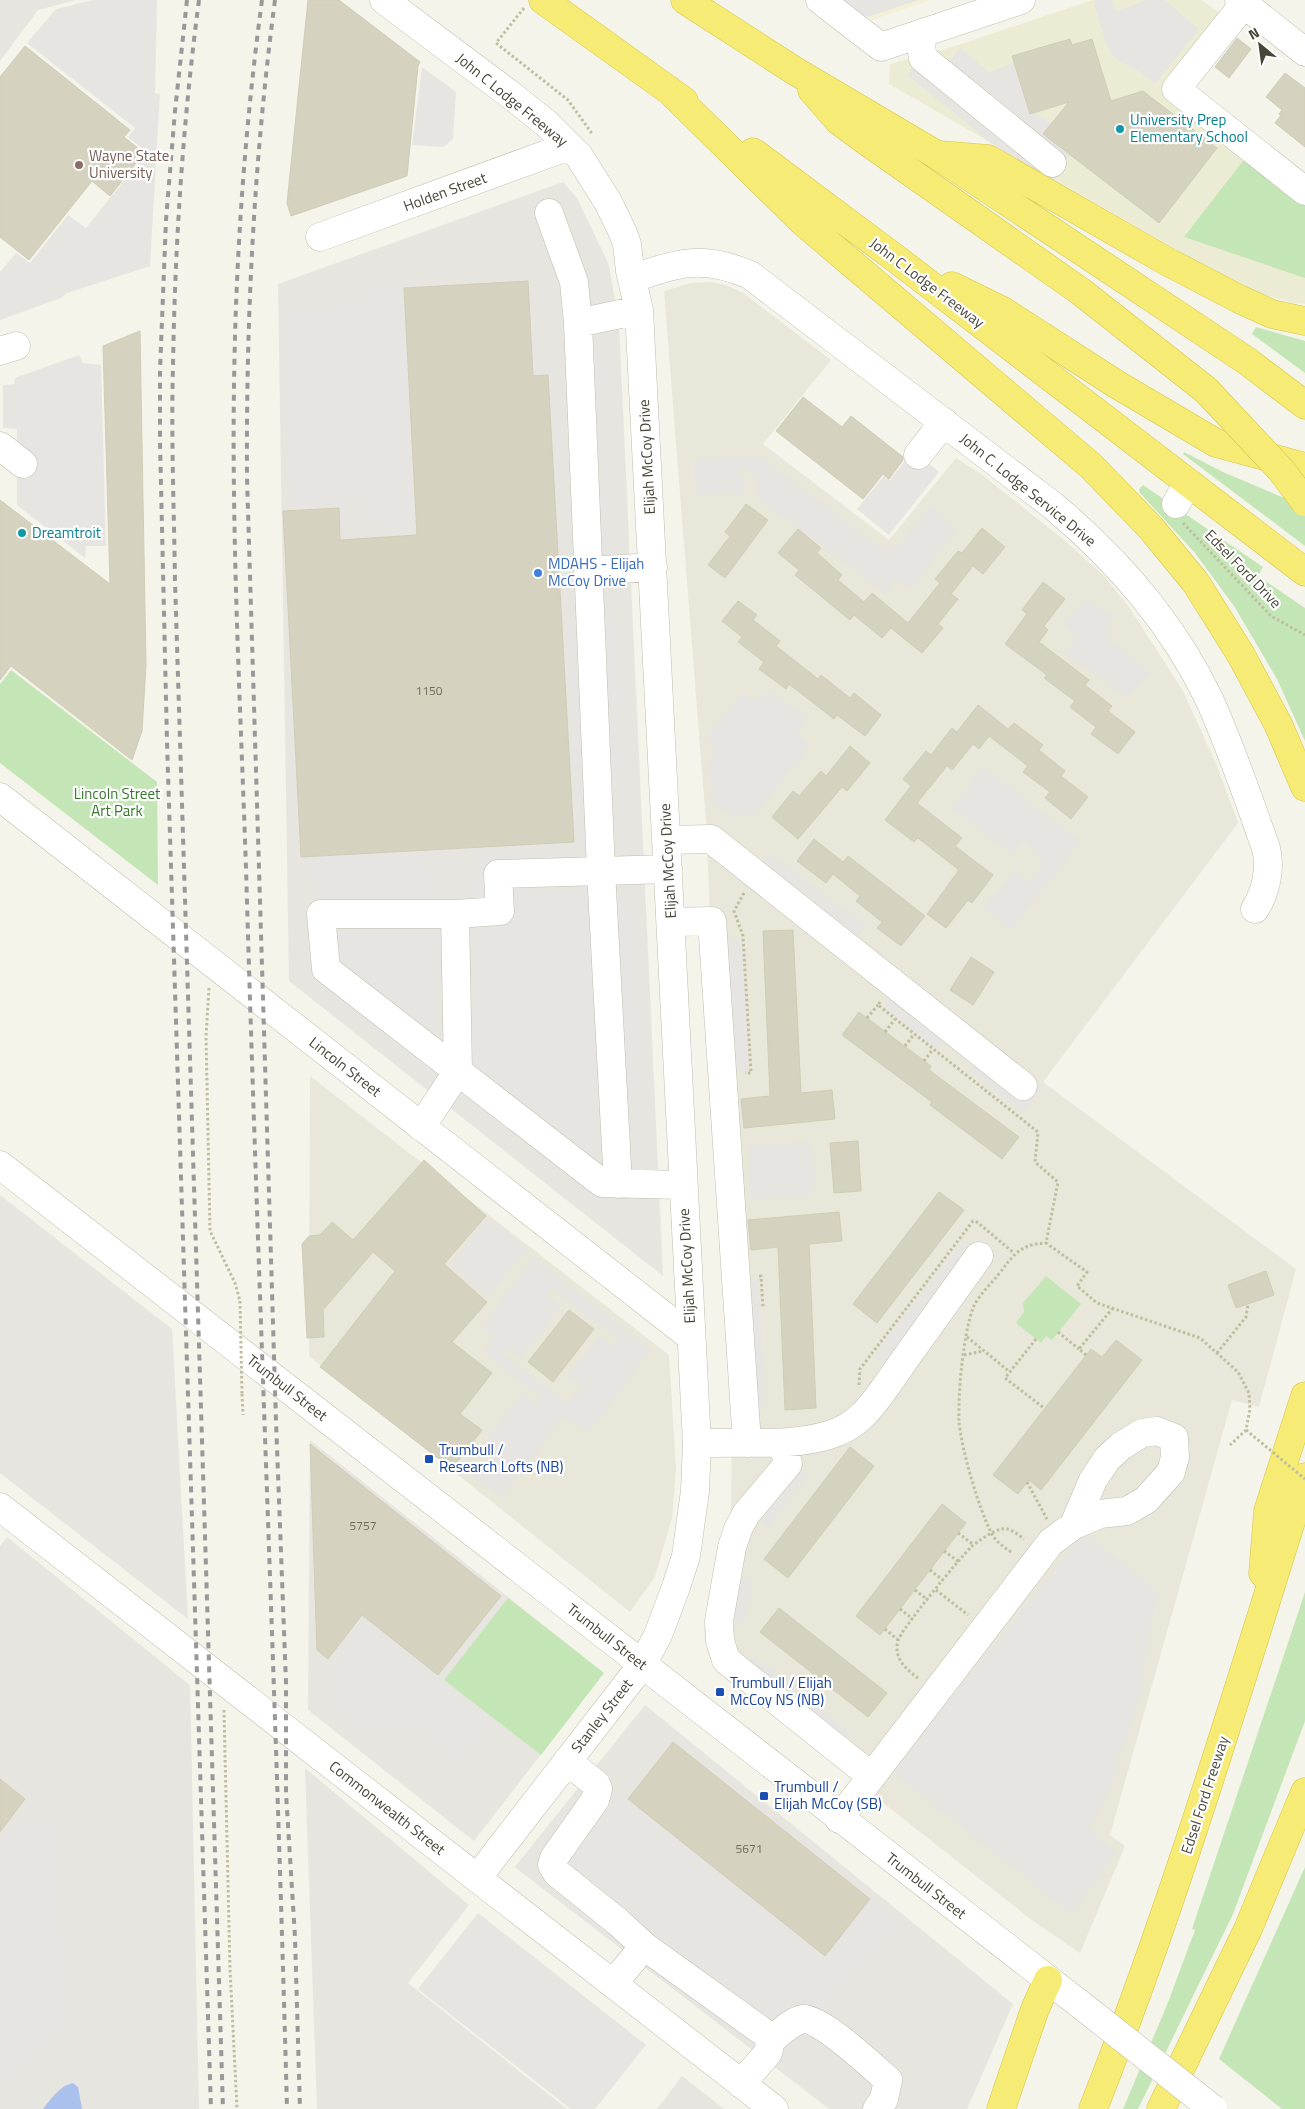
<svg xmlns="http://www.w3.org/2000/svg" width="1305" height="2109" font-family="'Titillium Web',sans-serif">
<rect width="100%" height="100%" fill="#f4f4ea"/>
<!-- residential -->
<path fill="#e8e7d9" d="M 710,282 L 726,285 L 743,293 L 831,360 L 763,444 L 889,540 L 956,458 L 981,474 L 1064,540 L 1104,576 L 1129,607 L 1183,691 L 1217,766 L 1238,823 L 1043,1082 L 1296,1269 L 1259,1407 L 1232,1400 L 1110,1835 L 1125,1846 L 1080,1953 L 1037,1924 L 718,1673 L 708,1654 L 704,1630 L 731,1520 L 732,1419 L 706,822 L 664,291 L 691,283 Z
M 310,1076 L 669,1355 L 676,1469 L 672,1518 L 655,1577 L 630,1612 L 309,1356 Z"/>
<!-- commercial -->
<path fill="#f4efd7" d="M 846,0 L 931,0 L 872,20 Z"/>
<!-- industrial -->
<path fill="#e7e5df" d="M 0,0 L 76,0 L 38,10 L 0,61 Z
M 563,182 L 577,198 L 609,265 L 619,323 L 663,1276 L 289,981 L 278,284 Z
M 0,1195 L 172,1329 L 188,1619 L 0,1473 Z
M 310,1440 L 604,1673 L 474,1841 L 308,1710 Z
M 7,1537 L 190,1685 L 199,2109 L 0,2109 L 0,1546 Z
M 645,1705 L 1013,2004 L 967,2109 L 829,2109 L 515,1867 Z
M 305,1768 L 469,1905 L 408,1983 L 567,2109 L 317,2109 Z
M 682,2076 L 724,2109 L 657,2109 Z"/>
<!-- education -->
<path fill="#ececd5" d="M 1092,0 L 1202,0 L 1237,27 L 1176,102 L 1305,203 L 1305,304 L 1293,303 L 1259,293 L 1215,272 L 889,84 L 890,64 L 958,45 Z"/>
<!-- green -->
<path fill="#c4e6b6" d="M 1246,157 L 1305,203 L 1305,278 L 1184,237 Z
M 1256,327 L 1305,341 L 1305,373 L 1252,334 Z
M 1184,452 L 1223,472 L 1282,497 L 1305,500 L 1305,546 L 1183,454 Z
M 1143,485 L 1263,567 L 1258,576 L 1305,608 L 1305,741 L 1277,679 L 1234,606 L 1195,553 L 1140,493 L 1139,489 Z
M 11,670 L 157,782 L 158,885 L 0,763 L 0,684 Z
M 1046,1276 L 1081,1304 L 1052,1340 L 1046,1336 L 1041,1343 L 1016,1323 L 1024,1312 L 1023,1303 Z
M 1305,1592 L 1305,1721 L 1233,1914 L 1138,2109 L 1123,2109 L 1167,2005 L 1195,1930 L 1192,1929 Z
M 508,1598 L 604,1673 L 541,1755 L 444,1680 Z
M 1305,1867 L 1305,2109 L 1282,2109 L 1219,2059 Z"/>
<!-- parking -->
<path fill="#e6e5e2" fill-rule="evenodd" d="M 93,0 L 157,0 L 155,93 L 160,94 L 150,266 L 67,293 L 61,298 L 0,320 L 0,272 L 16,253 L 30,263 L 68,215 L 86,228 L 147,152 L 128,137 L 135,128 L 27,43 L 56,9 Z
M 837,0 L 919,0 L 871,16 L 857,17 Z
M 1095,0 L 1112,0 L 1116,11 L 1147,0 L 1165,0 L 1199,29 L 1155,84 L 1137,70 L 1118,60 L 1111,54 L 1107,46 L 1093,1 Z
M 960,48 L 990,73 L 994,70 L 1014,63 L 1030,114 L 1036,113 L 1051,124 L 1044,135 L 1070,155 L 1054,180 L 996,147 L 907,75 L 915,66 L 940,54 L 949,61 Z
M 422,67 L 456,92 L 453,139 L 443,147 L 412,145 Z
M 403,287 L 415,529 L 391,532 L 378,517 L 367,518 L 364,492 L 343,495 L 344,682 L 295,684 L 292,437 L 287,407 L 282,400 L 282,312 L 339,308 L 359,301 L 364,292 Z
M 79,355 L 83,363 L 101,365 L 106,546 L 86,546 L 85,558 L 17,505 L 17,429 L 3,428 L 3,385 L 14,384 L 15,378 Z
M 604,359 L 611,544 L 595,545 L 598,592 L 612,592 L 627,852 L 609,853 L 611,899 L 628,898 L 646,1192 L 622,1197 L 611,1212 L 475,1103 L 480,1097 L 436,1058 L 427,1070 L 325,989 L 333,979 L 315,970 L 311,818 L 393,814 L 395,859 L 422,858 L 423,868 L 431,868 L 432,899 L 473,897 L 472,870 L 477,869 L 476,851 L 572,848 L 573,865 L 592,858 L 593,839 L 579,839 L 567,617 L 581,617 L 584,610 L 573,600 L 570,594 L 569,547 L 571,538 L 580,524 L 576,522 L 561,523 L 554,409 L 568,408 L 565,363 Z
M 913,451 L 939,472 L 889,535 L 857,509 L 884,476 L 890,480 Z
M 759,456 L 879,547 L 888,550 L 902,543 L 930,507 L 956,529 L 911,589 L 896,580 L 886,593 L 757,497 L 758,478 L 742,467 L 737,474 L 743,479 L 743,493 L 697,495 L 693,460 Z
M 1085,598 L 1113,617 L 1109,621 L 1108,640 L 1151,673 L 1127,698 L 1066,652 L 1078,638 L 1064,625 Z
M 770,690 L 806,717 L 797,732 L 810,746 L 753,817 L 744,813 L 735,818 L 712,800 L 708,767 L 714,747 L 706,737 L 741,693 L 756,702 Z
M 983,766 L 1080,842 L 1012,930 L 984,907 L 1014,872 L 1030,881 L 1040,869 L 1040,859 L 1035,851 L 1024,840 L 1011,854 L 953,808 Z
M 769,853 L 866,926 L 844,955 L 747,882 Z
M 743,940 L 750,1070 L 717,1072 L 711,942 Z
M 906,980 L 960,1023 L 937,1050 L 883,1007 Z
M 989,1044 L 1044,1087 L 1023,1114 L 968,1071 Z
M 808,1142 L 813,1155 L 815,1179 L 810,1196 L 749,1199 L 749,1146 Z
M 488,1217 L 527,1248 L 488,1297 L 449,1265 Z
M 964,1239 L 991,1260 L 902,1376 L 874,1356 Z
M 533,1257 L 651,1350 L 588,1433 L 564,1416 L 502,1499 L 473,1476 L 482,1470 L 491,1459 L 479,1449 L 522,1393 L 535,1402 L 540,1397 L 484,1352 L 494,1337 L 482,1327 ZM 552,1288 L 618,1340 L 613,1346 L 599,1336 L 568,1375 L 581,1386 L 567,1404 L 503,1354 L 507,1348 L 520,1358 L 561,1306 L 547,1294 Z
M 759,1279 L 765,1407 L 736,1408 L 730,1281 Z
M 782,1453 L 809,1475 L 768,1527 L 741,1505 Z
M 1085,1531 L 1157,1592 L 1140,1696 L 1124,1745 L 1114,1758 L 1119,1763 L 1101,1807 L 1088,1828 L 1116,1853 L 1072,1914 L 892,1772 Z
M 725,1574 L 754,1581 L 744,1624 L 714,1616 Z
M 365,1623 L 490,1723 L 461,1760 L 402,1713 L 381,1738 L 325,1694 L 341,1674 L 331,1665 Z
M 756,1657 L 850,1732 L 830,1757 L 736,1682 Z
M 580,1786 L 611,1810 L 623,1796 L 824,1956 L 870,1899 L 894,1918 L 775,2067 L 515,1867 Z
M 55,1813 L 60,1992 L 51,2005 L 63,2014 L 0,2094 L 0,1844 L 16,1823 L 29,1834 L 38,1822 Z
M 478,1913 L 646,2045 L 595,2109 L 571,2109 L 418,1989 Z"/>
<!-- water -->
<path fill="#abc1ed" d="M 73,2083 L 78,2087 L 82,2109 L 43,2109 C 52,2098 59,2086 73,2083 Z"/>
<!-- building -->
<path fill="#d5d2c0" stroke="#d0ccb4" d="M 308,0 L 339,0 L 420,62 L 418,66 L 407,176 L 291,216 L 287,203 Z
M 1237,38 L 1251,49 L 1229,78 L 1215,67 Z
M 1070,39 L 1072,45 L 1092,39 L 1111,101 L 1143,91 L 1217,148 L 1159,223 L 1043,134 L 1069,102 L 1030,114 L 1012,56 Z
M 25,46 L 130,130 L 124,137 L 144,153 L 110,196 L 92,181 L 29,260 L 0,237 L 0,77 Z
M 1285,73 L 1305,88 L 1305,147 L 1275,123 L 1281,115 L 1279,114 L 1282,110 L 1266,97 Z
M 528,281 L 533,376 L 548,375 L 574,842 L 301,857 L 283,511 L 339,508 L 340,540 L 417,535 L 404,288 Z
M 140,331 L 146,665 L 142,731 L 132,760 L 11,666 L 0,680 L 0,500 L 110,584 L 103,346 Z
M 803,397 L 842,427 L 851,416 L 903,457 L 903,460 L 889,479 L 883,474 L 863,499 L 776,431 Z
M 746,504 L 768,520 L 725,578 L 708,565 L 730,536 L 725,532 Z
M 982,528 L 1005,547 L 983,574 L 973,566 L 951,594 L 958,599 L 938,624 L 943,628 L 922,653 L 891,628 L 882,638 L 854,615 L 850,620 L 795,575 L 799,570 L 778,553 L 798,529 L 821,548 L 817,553 L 842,575 L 838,580 L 864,602 L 872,593 L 908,623 L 940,583 L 935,579 L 958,551 L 962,553 Z
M 1043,582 L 1065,599 L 1044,626 L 1048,630 L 1039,642 L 1089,680 L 1085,685 L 1112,706 L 1108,711 L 1135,732 L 1118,754 L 1091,734 L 1096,727 L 1070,707 L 1075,701 L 1044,678 L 1047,675 L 1005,644 L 1027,614 L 1022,610 Z
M 738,601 L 757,615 L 753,620 L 780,641 L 776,646 L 818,679 L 821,675 L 850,698 L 854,693 L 881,715 L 865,736 L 837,715 L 834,719 L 789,684 L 786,689 L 759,669 L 764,662 L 738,642 L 742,637 L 722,621 Z
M 978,705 L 1008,729 L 1014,723 L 1043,745 L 1039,750 L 1065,771 L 1061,776 L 1088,797 L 1071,819 L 1045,798 L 1050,792 L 1023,772 L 1028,766 L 989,736 L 979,749 L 973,744 L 952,770 L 947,766 L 917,803 L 962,838 L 955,846 L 993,875 L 972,903 L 968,900 L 946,928 L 927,914 L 959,870 L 918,838 L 914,842 L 885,820 L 911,786 L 903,779 L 926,751 L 931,755 L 952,728 L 957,732 Z
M 850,746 L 870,763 L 847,791 L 842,787 L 798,839 L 772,817 L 793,791 L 799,796 L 821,771 L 826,776 Z
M 814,839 L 843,862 L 848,856 L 925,916 L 901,946 L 877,928 L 882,922 L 856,901 L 860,896 L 833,874 L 826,883 L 797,861 Z
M 793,930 L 801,1093 L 832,1090 L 835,1119 L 744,1128 L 741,1099 L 770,1096 L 763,931 Z
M 971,957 L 994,972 L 973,1005 L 950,990 Z
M 859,1012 L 931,1066 L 929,1070 L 1019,1137 L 1002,1159 L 930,1105 L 932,1102 L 842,1035 Z
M 858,1141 L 861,1191 L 834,1193 L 830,1143 Z
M 424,1160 L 486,1216 L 444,1264 L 487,1302 L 452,1342 L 492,1373 L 460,1414 L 482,1430 L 452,1469 L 320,1367 L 395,1271 L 373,1252 L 323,1310 L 324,1337 L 307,1338 L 302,1244 L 309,1236 L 320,1235 L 332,1222 L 353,1240 Z
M 939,1192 L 964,1210 L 877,1323 L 853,1304 Z
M 839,1212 L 842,1241 L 809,1244 L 816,1408 L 785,1410 L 778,1247 L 751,1250 L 748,1220 Z
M 1266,1271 L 1274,1295 L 1236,1308 L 1228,1285 Z
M 569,1310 L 594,1329 L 553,1382 L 528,1362 Z
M 1116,1340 L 1142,1360 L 1041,1490 L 1029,1480 L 1018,1494 L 993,1475 L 1091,1349 L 1102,1357 Z
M 310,1444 L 501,1596 L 438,1675 L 362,1615 L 328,1659 L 317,1650 Z
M 850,1447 L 874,1466 L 788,1578 L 764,1559 Z
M 942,1504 L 966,1523 L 880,1635 L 856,1616 Z
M 779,1608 L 887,1693 L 868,1717 L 760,1632 Z
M 673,1742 L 870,1899 L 825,1956 L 628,1799 Z
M 0,1779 L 25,1799 L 0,1832 Z"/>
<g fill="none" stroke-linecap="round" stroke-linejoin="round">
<defs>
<path id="minor" d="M 384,0 L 512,96 L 547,124 L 579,156 L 608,202 L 623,233 L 627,244 L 630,271 L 639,310 L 697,1444 L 695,1491 L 686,1556 L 676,1587 L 658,1635 L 642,1665 L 477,1878
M 820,0 L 881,47 L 1021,0
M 1239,0 L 1305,52
M 1244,4 L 1176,89 L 1305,191
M 919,35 L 923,58 L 1052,163
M 549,213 L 574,282 L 578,323
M 320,237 L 569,146
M 632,279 C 677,262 704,255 750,275 L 1052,505 C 1117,559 1172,622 1209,699 C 1231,747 1248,798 1266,848 C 1271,868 1266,892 1255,909
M 639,310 L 578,323 L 601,871 L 668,869
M 0,351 L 16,346
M 0,446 L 23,464
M 918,455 L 944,422
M 1176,504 L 1188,483
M 588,571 L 653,567
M 0,797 L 691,1337
M 666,840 L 711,839 L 1023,1086
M 455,914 L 321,914 L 326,969 L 602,1183 L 683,1185
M 671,922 L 712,921 L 747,1443
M 421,1127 L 458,1071 L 455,914 L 500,911 L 498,874 L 601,871 L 618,1184
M 0,1165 L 1081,2005
M 783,1443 L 788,1464 L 746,1514 L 738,1529 L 732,1547 L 719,1621 L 720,1641 L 726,1660 L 871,1776
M 697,1444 C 741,1440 786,1448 829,1435 C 843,1431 855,1423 865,1413 C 881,1396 894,1374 908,1355 C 932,1322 955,1289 979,1256
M 0,1507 L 774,2109
M 567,1761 L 596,1784 L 598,1789 L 595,1800 L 554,1858 L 552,1865 L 557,1873 L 618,1922 L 644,1946
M 839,1819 L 1051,1542 L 1074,1525 L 1093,1480 L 1107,1459 L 1121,1446 L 1142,1433 L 1157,1431 L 1174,1438 L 1175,1457 L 1171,1472 L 1146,1500 L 1127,1511 L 1100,1514 L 1074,1525
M 613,1984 L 644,1946 L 766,2034 L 771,2040 L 768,2053 L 741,2084
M 771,2040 C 780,2033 792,2021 803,2019 C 820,2017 874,2068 888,2080 L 884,2099 L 877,2109"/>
<path id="highway" d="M 543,0 L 684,101
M 685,0 L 795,71 L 937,155 L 1247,361 L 1305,405
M 669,90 L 803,222 L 1091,466 L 1151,528 L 1196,583 L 1241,655 L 1278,724 L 1305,787
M 812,90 L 839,121 L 869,143 L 1080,291 L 1206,390
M 753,152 L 895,258 L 1305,572
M 940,155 L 988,159 L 1168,262 L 1239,299 L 1272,314 L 1305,321
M 952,286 L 1003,311 L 1116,384 L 1216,443 L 1305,467
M 1263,1573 L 1268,1511 L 1305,1396
M 1001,2109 L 1035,2009 L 1048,1980
M 1093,2109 C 1175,1902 1238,1689 1305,1477
M 1161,2109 L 1248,1929 L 1305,1792"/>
</defs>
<!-- minor casing -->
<use href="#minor" stroke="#bfbead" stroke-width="29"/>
<!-- highway casing -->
<use href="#highway" stroke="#d6c443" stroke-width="29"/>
<!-- path -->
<path stroke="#c0bd9f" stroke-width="3" stroke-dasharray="2.5 2.5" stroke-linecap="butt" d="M 524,8 L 496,43 L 568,100 L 593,135
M 1183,523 L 1271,616 L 1305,635
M 744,893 L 734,911 L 743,936 L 751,1073 L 745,1073
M 209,988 L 206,1036 L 210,1231 L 235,1283 L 240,1301
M 880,1002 L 878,1005 L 1038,1132 L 1035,1162 L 1058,1182 L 1046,1243 L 1087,1272 L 1077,1286 L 1097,1303 L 1200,1338 L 1238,1372 L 1249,1393 L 1250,1409 L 1246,1430 L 1230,1445
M 867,1018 L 878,1005
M 885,1032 L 895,1019
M 905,1046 L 914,1034
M 924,1061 L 933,1049
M 759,1276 L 761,1276 L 763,1307
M 1058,1332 L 1079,1349
M 967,1337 L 1010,1372
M 1036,1339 L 1005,1378 L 1044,1408
M 1217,1353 L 1246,1317 L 1248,1304
M 964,1355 L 984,1351
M 1086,1355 L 1079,1349 L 1112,1309
M 859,1385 L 860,1369 L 973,1221 L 977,1222 L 1014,1253
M 242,1394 L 243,1415
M 1027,1482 L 1047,1519
M 958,1533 L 974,1545
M 944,1551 L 959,1562
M 1011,1552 C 1004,1547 996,1542 992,1534 C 979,1510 961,1448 959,1421 C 958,1392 963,1336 973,1308 C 978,1296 990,1285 998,1275 C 1013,1256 1019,1244 1046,1243
M 930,1570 L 944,1581
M 915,1590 L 928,1600
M 936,1590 L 968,1615
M 900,1609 L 913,1619
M 885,1629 L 898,1640
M 918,1678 C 907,1670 893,1658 898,1641 C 901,1629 960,1558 971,1547 C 978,1541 991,1532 1001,1529 C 1010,1527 1017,1534 1024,1539
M 224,1710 L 230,1969 L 237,2109"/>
<!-- minor -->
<use href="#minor" stroke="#fff" stroke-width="28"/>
<!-- highway -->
<use href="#highway" stroke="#f6eb74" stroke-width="28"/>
<!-- rail -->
<path stroke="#989898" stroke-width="4" stroke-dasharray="6 6" stroke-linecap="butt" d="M 187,0 L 175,111 L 166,220 L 160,371 L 160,442 L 167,742 L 211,2109
M 199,0 C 183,121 175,243 173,366 C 171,437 174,509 175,581 L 223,2109
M 262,0 C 247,112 238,225 235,338 C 230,515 240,692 246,868 C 258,1282 276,1695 287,2109
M 275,0 C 254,159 246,318 247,478 L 276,1421 L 286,1683 L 286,1793 L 295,1937 L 300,2109"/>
<defs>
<path id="minor-bridge" d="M 1081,2005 L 1213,2109"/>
<path id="highway-bridge" d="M 1206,390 L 1281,470 L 1305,502"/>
</defs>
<!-- minor-bridge casing -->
<use href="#minor-bridge" stroke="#bfbead" stroke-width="29" stroke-linecap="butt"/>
<!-- highway-bridge casing -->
<use href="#highway-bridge" stroke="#d6c443" stroke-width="29" stroke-linecap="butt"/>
<!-- path-bridge -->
<path stroke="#c0bd9f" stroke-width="3" stroke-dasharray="2.5 2.5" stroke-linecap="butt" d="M 240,1301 L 242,1394
M 1246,1430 L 1305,1479"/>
<!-- minor-bridge -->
<use href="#minor-bridge" stroke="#fff" stroke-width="28"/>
<!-- highway-bridge -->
<use href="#highway-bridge" stroke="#f6eb74" stroke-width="28"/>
</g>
<!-- markers -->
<g fill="#0f9aa8" stroke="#fff" stroke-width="2">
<circle cx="1120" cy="129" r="5"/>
<circle cx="22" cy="533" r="5"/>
</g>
<circle fill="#8d6e63" stroke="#fff" stroke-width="2" cx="79" cy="165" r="5"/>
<circle fill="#3f7fe0" stroke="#fff" stroke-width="2" cx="538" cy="573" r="5"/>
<g fill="#1a4fb4" stroke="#fff" stroke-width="2">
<rect x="424" y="1454" width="10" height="10" rx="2.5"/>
<rect x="715" y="1687" width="10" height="10" rx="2.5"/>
<rect x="759" y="1791" width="10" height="10" rx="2.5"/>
</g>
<g text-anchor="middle" stroke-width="4.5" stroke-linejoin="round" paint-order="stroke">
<!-- number labels -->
<g font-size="12" fill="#6b695b">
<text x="429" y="695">1150</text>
<text x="363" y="1530">5757</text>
<text x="749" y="1853">5671</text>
</g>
<!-- street labels -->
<g font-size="15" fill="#484639" stroke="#fff">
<text transform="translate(512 100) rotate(39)" y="5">John C Lodge Freeway</text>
<text transform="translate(445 192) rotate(-20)" y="5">Holden Street</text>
<text transform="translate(927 283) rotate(37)" y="5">John C Lodge Freeway</text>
<text transform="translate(647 457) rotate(-93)" y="5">Elijah McCoy Drive</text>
<text transform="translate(1028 490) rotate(39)" y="5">John C. Lodge Service Drive</text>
<text transform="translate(1243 569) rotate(46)" y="5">Edsel Ford Drive</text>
<text transform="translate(668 861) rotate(-93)" y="5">Elijah McCoy Drive</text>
<text transform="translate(345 1067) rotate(38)" y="5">Lincoln Street</text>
<text transform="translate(687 1266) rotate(-93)" y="5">Elijah McCoy Drive</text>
<text transform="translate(287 1388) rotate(38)" y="5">Trumbull Street</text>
<text transform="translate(607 1637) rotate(38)" y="5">Trumbull Street</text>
<text transform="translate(602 1716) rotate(-52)" y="5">Stanley Street</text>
<text transform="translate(1205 1795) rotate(-72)" y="5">Edsel Ford Freeway</text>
<text transform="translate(387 1808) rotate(38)" y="5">Commonwealth Street</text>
<text transform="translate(926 1886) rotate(38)" y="5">Trumbull Street</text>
</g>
<!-- culture labels -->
<g font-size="15" fill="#0d838f" stroke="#fff" text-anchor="start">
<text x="1130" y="125">University Prep<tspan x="1130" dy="17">Elementary School</tspan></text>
<text x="32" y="538">Dreamtroit</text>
</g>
<!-- education labels -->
<g font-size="15" fill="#785e54" stroke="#fff" text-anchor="start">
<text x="89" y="161">Wayne State<tspan x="89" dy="17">University</tspan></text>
</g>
<!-- shop labels -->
<g font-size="15" fill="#366cbe" stroke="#fff" text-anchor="start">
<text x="548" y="569">MDAHS - Elijah<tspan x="548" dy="17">McCoy Drive</tspan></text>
</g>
<!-- park labels -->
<g font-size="15" fill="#38782e" stroke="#fff">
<text x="117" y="799">Lincoln Street<tspan x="117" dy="17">Art Park</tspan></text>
</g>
<!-- transit labels -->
<g font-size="15" fill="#164399" stroke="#fff" text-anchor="start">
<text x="439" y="1455">Trumbull /<tspan x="439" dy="17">Research Lofts (NB)</tspan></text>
<text x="730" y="1688">Trumbull / Elijah<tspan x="730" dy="17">McCoy NS (NB)</tspan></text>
<text x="774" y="1792">Trumbull /<tspan x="774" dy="17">Elijah McCoy (SB)</tspan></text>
</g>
</g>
<!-- north arrow -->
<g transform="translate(1260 45) rotate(331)" stroke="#ffffff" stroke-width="4" paint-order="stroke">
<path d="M0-4L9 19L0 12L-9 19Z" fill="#484639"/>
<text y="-8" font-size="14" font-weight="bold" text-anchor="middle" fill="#484639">N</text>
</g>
</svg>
